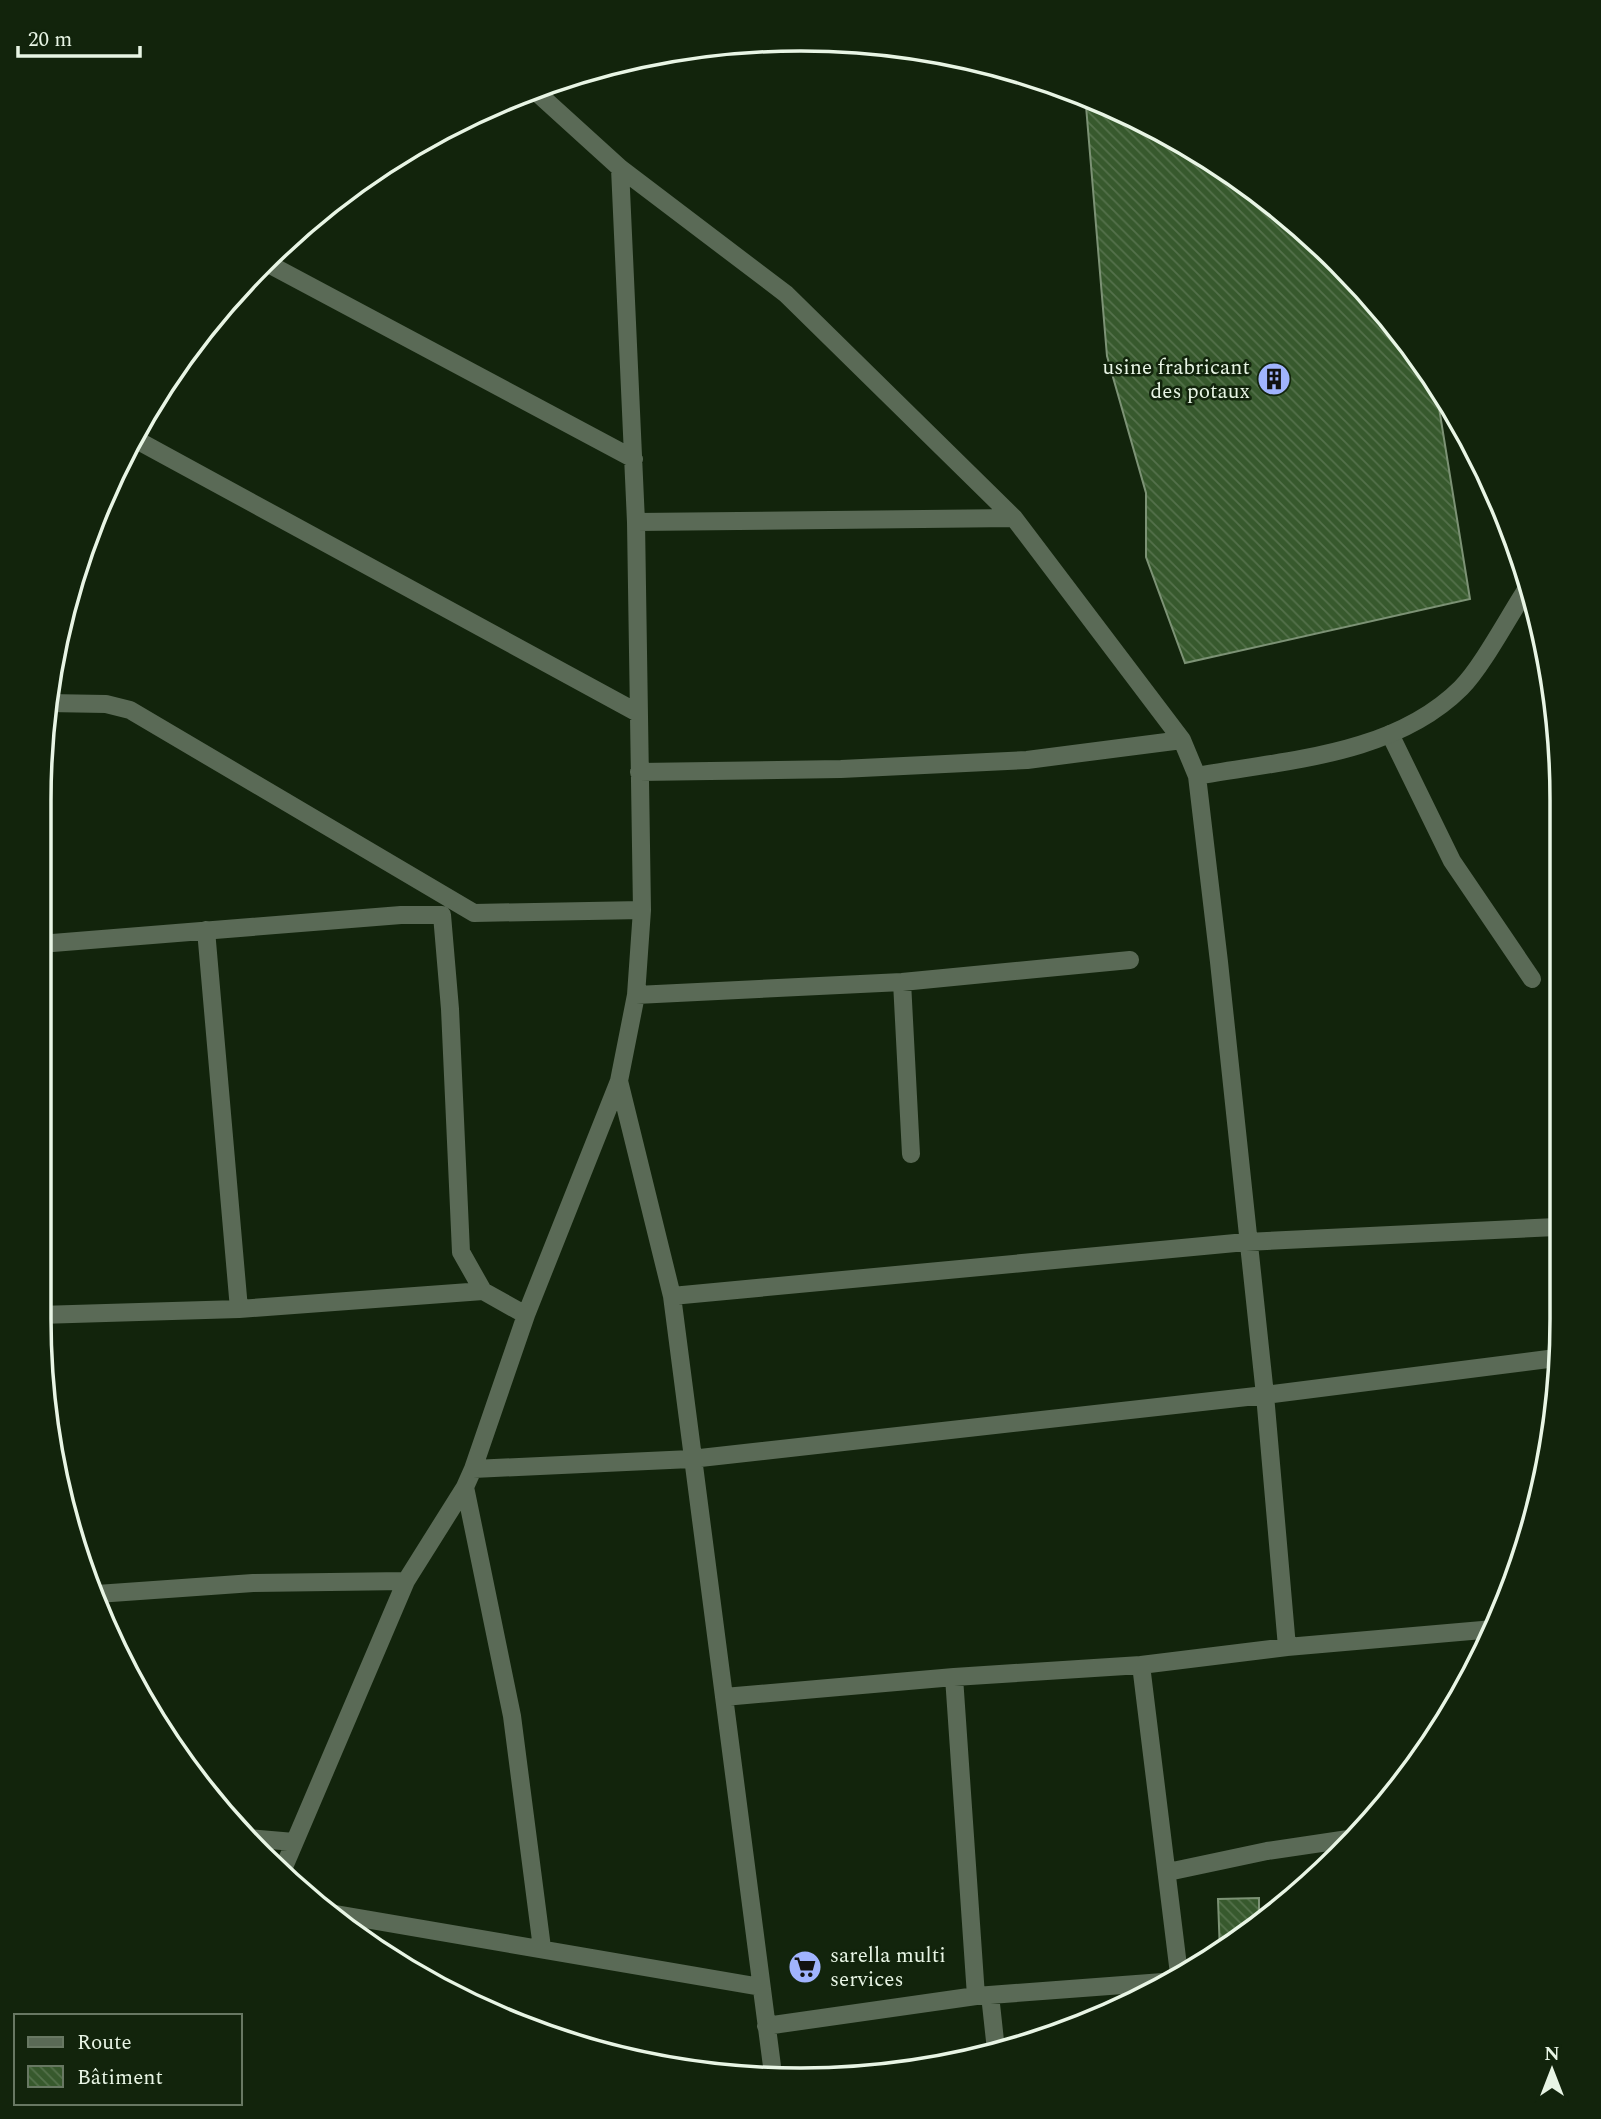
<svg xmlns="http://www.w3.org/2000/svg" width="1601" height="2119" font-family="Spectral,serif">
<defs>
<pattern id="building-back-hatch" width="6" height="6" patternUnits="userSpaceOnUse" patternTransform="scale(1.75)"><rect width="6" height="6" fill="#37592d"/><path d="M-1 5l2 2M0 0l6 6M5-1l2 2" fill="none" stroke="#54714b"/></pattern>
</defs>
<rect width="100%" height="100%" fill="#12240c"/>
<!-- building -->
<path fill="url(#building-back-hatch)" stroke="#7c9275" stroke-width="2" d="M 1085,94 L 1224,167 L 1339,261 L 1434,377 L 1470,599 L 1185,663 L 1146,557 L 1146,493 L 1107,356 Z
M 1259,1898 L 1259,1923 L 1220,1953 L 1218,1899 Z"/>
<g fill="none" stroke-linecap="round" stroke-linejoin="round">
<!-- lane -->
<path stroke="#5a6a56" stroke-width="18" d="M 1390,734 L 1452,861 L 1532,979"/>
<!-- street -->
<path stroke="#5a6a56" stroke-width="18" d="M 620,168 L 786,294 L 1014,518 L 1182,740 L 1197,776 L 1219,962 L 1265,1395 L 1287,1647
M 263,261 L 634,459
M 133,438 L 638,713
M 636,522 L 1014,518
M 48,703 L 106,704 L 130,710 L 474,913 L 642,910
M 639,772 L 841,769 L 1027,760 L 1182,740
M 1197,776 C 1286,760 1394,755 1461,688 C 1482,667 1509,616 1526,590
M 206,930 L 239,1309
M 40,944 L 401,915 L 442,915 L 450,1009 L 461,1252 L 483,1291
M 902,982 L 911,1154
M 636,995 L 902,982 L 1130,960
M 619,1081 L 672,1296 L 773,2074
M 672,1296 L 1246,1242 L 1556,1227
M 39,1315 L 239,1309 L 483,1291 L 526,1315
M 473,1469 L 691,1459 L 1265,1395 L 1556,1358
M 465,1487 L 512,1716 L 542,1948
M 97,1594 L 253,1583 L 406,1581
M 1141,1665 L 1179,1974
M 954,1677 L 976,1996
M 724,1697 L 954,1677 L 1141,1665 L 1287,1647 L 1494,1629
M 247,1838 L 294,1842
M 1168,1872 L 1267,1851 L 1355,1838
M 281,1874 L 406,1581 L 465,1487 L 473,1469 L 526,1315 L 619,1081 L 636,995 L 642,910 L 636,522 L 620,168 L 533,89
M 324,1912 L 761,1987
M 990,1995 L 996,2050
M 766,2026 L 976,1996 L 1163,1982"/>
</g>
<!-- icons -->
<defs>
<symbol id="building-disc" viewBox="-11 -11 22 22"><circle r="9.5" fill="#a0b3fd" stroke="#12240c"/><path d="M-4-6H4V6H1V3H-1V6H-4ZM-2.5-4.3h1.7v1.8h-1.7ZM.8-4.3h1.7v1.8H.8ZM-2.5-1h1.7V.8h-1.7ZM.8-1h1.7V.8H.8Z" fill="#111"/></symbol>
<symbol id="supermarket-disc" viewBox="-11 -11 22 22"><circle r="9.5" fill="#a0b3fd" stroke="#12240c"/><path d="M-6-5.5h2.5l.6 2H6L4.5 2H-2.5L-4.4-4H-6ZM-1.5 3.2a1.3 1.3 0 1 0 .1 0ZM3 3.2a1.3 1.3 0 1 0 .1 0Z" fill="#111"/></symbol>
</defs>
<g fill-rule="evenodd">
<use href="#building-disc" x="1255" y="360" width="38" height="38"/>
<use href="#supermarket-disc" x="786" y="1948" width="38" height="38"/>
</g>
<g text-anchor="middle" stroke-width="5" stroke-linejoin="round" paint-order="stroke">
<!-- poi labels -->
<g font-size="21" fill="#e8f5e5" stroke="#12240c" text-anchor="end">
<text x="1250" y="374">usine frabricant<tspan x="1250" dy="24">des potaux</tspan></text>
<text x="830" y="1962" text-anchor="start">sarella multi<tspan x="830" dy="24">services</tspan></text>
</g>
</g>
<!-- crop -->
<path d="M0 0H1601V2119H0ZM800 51H801A749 749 0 0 1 1550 800V1319A749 749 0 0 1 801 2068H800A749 749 0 0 1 51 1319V800A749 749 0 0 1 800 51Z" fill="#12240c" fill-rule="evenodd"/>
<path fill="none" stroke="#e8f5e5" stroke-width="3.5" d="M800 51H801A749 749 0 0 1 1550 800V1319A749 749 0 0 1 801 2068H800A749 749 0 0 1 51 1319V800A749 749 0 0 1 800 51Z"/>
<!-- legend -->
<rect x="14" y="2014" width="228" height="91" fill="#12240c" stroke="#687863" stroke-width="2"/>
<rect x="28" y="2037" width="35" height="10" fill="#5a6a56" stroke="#687863" stroke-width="2"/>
<text x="77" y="2049" font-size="21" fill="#e8f5e5">Route</text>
<rect x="28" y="2066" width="35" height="21" fill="url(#building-back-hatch)" stroke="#687863" stroke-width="2"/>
<text x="77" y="2084" font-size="21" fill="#e8f5e5">Bâtiment</text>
<!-- north arrow -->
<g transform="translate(1552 2070)" stroke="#12240c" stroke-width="5" paint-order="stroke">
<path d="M0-5L12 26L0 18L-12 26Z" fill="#e8f5e5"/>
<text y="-10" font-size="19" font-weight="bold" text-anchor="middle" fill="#e8f5e5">N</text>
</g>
<!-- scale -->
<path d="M18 46v10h122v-10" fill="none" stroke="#e8f5e5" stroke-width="3.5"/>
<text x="28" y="46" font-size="21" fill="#e8f5e5" stroke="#12240c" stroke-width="5" paint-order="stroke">20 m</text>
</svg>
